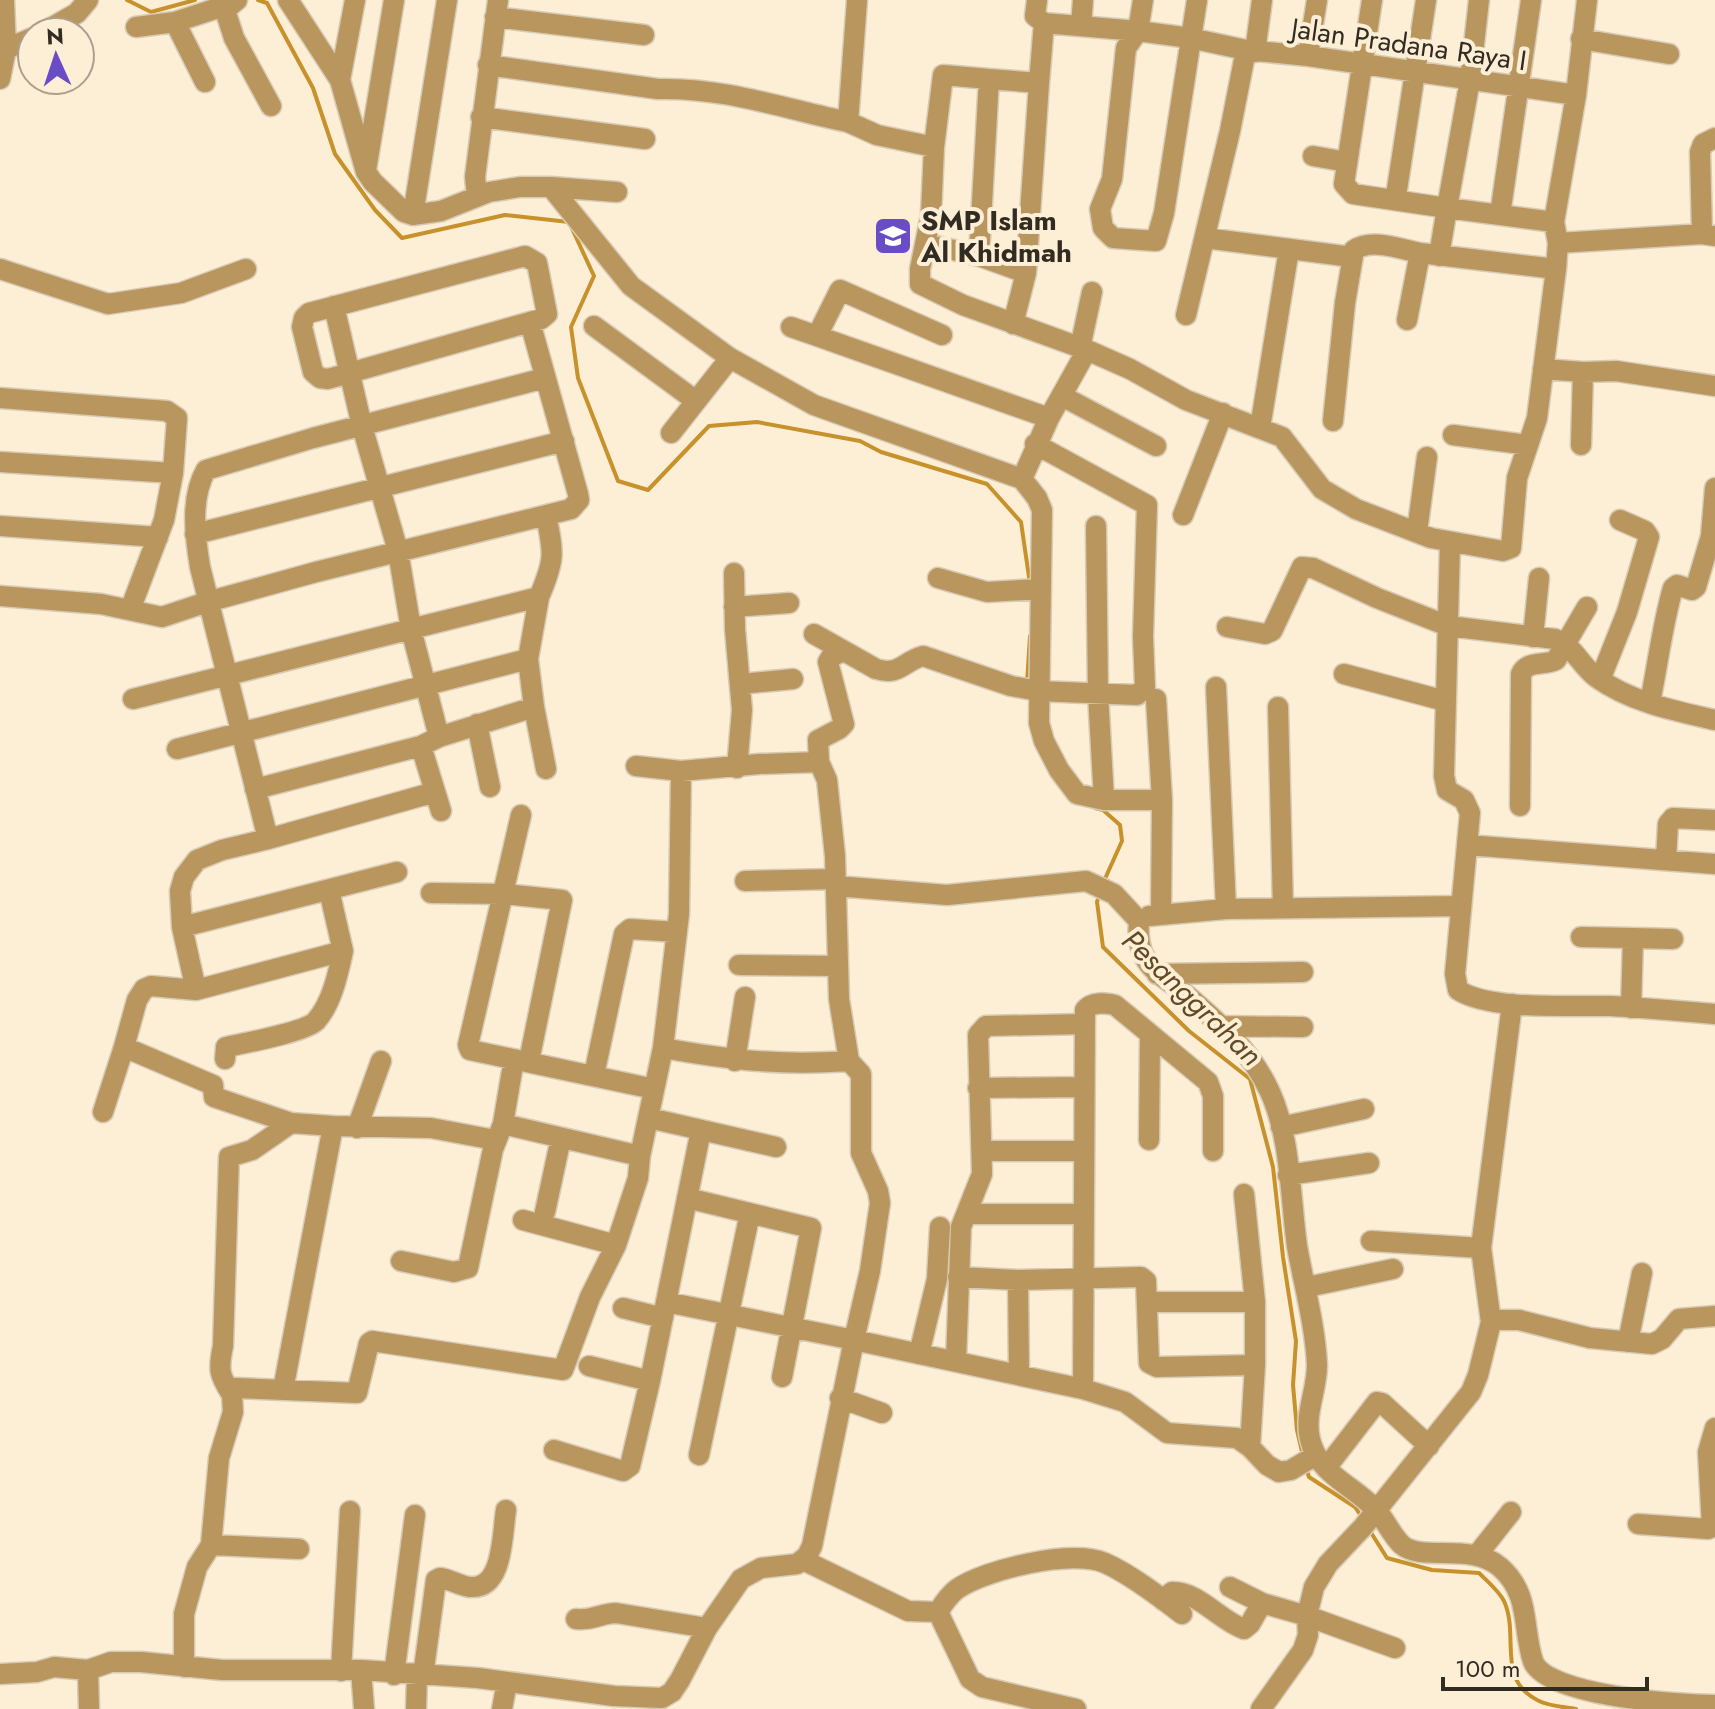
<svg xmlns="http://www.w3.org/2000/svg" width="1715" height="1709" font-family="Jost,sans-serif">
<rect width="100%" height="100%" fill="#fdeed6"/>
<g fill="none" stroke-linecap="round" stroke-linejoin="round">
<!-- stream -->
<path stroke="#c7912c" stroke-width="4" d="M 127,0 L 151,12 L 195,0
M 258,0 L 267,3 L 313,88 L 335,154 L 375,210 L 402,238 L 505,215 L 569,222 L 594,276 L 571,327 L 578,378 L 618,481 L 648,490 L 709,426 L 757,422 L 860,441 L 881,452 L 987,484 L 1021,522 L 1030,584
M 1027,683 L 1030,636
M 1095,808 L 1103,810 L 1120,825 L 1122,841 L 1104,881
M 1100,893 L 1097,902 L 1103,947 L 1189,1031 L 1250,1079 L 1273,1167 L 1283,1257 L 1296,1341 L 1293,1385 L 1297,1430 L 1303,1456
M 1306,1468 L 1309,1477 L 1355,1507 L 1361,1516
M 1370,1531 L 1387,1558 L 1432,1570 L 1479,1573 C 1487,1581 1499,1591 1504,1601 C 1520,1636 1495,1680 1539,1701 C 1549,1706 1565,1707 1576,1709"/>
<defs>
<path id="minor" d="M 4,0 L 6,49
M 288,0 L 340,80 L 366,172 L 373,182 L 404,212 L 413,215 L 441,211 L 489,192 L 520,187 L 551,187 L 631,286 L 730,358 L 814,405 L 1022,479 L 1037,498 L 1042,510 L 1039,723 L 1044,741 L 1059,770 L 1077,794 L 1104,800 L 1162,800 L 1161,914
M 857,0 L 848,122 L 877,135 L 934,147 L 931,215 L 920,269 L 920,284 L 963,305 L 1087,350 L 1130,369 L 1186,400 L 1282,437 L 1322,489 L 1356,509 L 1431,538 L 1503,551 L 1511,548 L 1517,478 L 1537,418 L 1556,269 L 1558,243 L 1554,222 L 1576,95 L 1587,0
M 1037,0 L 1035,16 L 1044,23
M 1143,0 L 1138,31 L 1126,48 L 1112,179 L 1100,209 L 1103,228 L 1113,238 L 1156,241 L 1164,213 L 1197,0
M 1372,0 L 1344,184 L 1353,194 L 1400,201
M 1426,0 L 1396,196 L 1400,201 L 1447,208 L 1470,80 L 1479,0
M 225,10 L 234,38 L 271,106
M 495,17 L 644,35
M 175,22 L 205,82
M 1044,23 L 1138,31 L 1190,38 L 1246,50 L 1308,56 L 1576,95
M 1081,26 L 1083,0
M 136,27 L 175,22 L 218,8 L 225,10 L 237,0
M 44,32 L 77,13 L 88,0
M 1581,39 L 1669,54
M 1255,52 L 1262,0
M 1308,56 L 1317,0
M 488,65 L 658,89 C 724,87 785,109 848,122
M 0,79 L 6,49 L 32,38
M 340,80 L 355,0
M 481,117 L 645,139
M 934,147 L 943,75 L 989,79
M 1313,156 L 1347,162
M 366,170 L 394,0
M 551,187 L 617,192
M 477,196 L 475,177 L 498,0
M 413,215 L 447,0
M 1500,215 L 1531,0
M 1702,234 L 1700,152 L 1703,144 L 1715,138
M 1205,238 L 1352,257
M 1558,243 L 1702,234 L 1715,236
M 927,244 L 979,256 L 1026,273 L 1013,324
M 979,256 L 989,79 L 1039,83 L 1044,23
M 1439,256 L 1447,208 L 1554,222
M 0,269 L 108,304 L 181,293 L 246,269
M 1026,273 L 1039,83
M 1186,315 L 1230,131 L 1246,50
M 1407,320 L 1420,253 L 1556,269
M 594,326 L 696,401
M 791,327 L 817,336
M 942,335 L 840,290 L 817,336 L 1049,418
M 1080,348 L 1092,292
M 1543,369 L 1583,372 L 1616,371 L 1715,386
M 1062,396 L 1156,446
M 0,398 L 167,411 L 177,418 L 173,473 L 164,520 L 130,610
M 1333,421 L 1345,303 L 1354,250 C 1372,238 1400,249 1420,253
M 1260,428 L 1289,249
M 671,433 L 730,358
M 1453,435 L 1528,445
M 1581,445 L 1583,372
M 0,462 L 173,473
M 1022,479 L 1049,418 L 1087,350
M 1183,515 L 1223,413
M 0,526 L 158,537
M 1096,526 L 1098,694 L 1104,800
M 1417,532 L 1427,457
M 195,534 L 564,441
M 1450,543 L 1444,776 L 1447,790 L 1464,800 L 1470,813 L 1455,974 L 1458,990 C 1490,1011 1571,1005 1610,1006 C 1645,1008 1680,1011 1715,1014
M 734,573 L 735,629 L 742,710 L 737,768
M 938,578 L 987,592 L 1041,589
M 0,596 L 101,604 L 162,617 L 207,602 L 316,572 L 571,509 L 579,500 L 578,494 L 530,322 L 541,319 L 547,314 L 537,263 L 525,256 L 309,313 L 304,318 L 302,327 L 313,372 L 320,378 L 328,379 L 530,322
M 734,607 L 789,603
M 1227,627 L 1265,634 L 1272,631 L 1302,567 L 1313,568 L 1377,598 L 1448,626 L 1555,639 C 1574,646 1580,665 1596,677 C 1630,702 1675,711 1715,720
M 814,634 L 876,669 C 900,676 902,662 923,656 L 1011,686 L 1038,691 L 1137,695 L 1145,687 L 1143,637 L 1147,505 L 1035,444
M 1533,637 L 1539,578
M 528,659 L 539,597
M 1344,674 L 1445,701
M 1600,680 L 1627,612 L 1649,537 L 1645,531 L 1620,520
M 740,684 L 793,679
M 1216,687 L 1226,909
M 133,699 L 411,629 L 398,551 L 362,426 L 334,306
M 1156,699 L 1162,800
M 1650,702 C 1658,664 1662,626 1673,588 L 1677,585 L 1692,590 L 1696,587 L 1711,536 L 1715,488
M 534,707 L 546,769
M 1278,707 L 1283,908
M 477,724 L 490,787
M 421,746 L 441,811
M 177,749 L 528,659 L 534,707 L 439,737
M 819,762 L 818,740 L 839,729 L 844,724 L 828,662 L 831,657 L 843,651
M 636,766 L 681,771 L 759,764 L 819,762 L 827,780 L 835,856 L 839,999 L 849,1061 L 861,1074 L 861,1153 L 878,1191 L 880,1203 L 870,1271 L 854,1340 L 666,1302
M 255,789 L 421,746 L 439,737 L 411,629 L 539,597 C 555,560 554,554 546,515
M 1520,806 L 1521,674 C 1527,660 1545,666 1556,660 L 1587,607
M 521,815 L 468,1045 L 470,1050 L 654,1089
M 268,839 L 200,567 C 195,536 190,498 206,470 L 313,438 L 545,378
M 1467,845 L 1715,864
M 1666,860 L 1668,824 L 1673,818 L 1715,820
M 745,881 L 836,879
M 836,886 L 947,895 L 1086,881 L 1114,894 L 1139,921 C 1138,933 1138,944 1144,956 C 1152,973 1170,981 1183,992 C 1217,1021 1251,1050 1270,1092 C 1291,1138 1290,1196 1297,1246 C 1304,1286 1315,1324 1317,1365 C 1317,1396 1299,1421 1315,1453 C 1329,1479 1359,1490 1377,1511 C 1386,1521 1392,1536 1402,1545 C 1422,1562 1471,1542 1500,1567 C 1531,1594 1522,1628 1533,1661 C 1545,1696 1681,1705 1715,1705
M 329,890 L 343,951 L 196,990 L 151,986 L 144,989 L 137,1000 L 124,1047 L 213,1085 L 214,1097 L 291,1123 L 333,1126
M 431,893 L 504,894 L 562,900 L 529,1061
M 1149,916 L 1226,909 L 1461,906
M 182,927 L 397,872
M 1581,937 L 1633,938 L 1631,1008
M 1633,938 L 1673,939
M 739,965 L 837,966
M 1157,974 L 1303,972
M 196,990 L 182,927 L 180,891 L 184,877 L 197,860 L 222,850 L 268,839 L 435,792
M 1220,1026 L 1303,1027
M 663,1048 C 730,1060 781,1066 849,1061
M 225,1059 L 226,1047 C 245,1043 305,1032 316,1021 C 332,1003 338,974 343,951
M 735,1061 L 745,997
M 594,1075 L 624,934 L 630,929 L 677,932
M 978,1088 L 1083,1087
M 103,1112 L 124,1047
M 649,1118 L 776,1147
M 503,1124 L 640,1156
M 1281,1127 L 1364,1109
M 357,1128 L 381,1061
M 1149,1140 L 1150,1037
M 983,1151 L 1083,1151
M 1288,1175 L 1369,1163
M 1244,1194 L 1255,1302
M 687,1198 L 811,1228 L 782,1377
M 545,1212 L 561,1138
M 967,1214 L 1083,1214
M 523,1220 L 616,1245
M 1481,1248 L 1512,1004
M 401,1261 L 454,1272 L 468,1268 L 493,1149 L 503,1124 L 514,1059
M 958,1277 L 1018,1280 L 1141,1277 L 1146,1281 L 1149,1363 L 1157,1367 L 1255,1365
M 1018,1280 L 1019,1373
M 1307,1287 L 1393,1269
M 1147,1302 L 1255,1302 L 1255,1365 L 1250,1447
M 623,1308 L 663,1318
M 1491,1322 L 1499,1320 L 1519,1320 L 1590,1338 L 1652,1344 L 1662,1339 L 1679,1319 L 1715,1316
M 1628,1342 L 1642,1273
M 919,1354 L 937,1279 L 940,1227
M 956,1361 L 961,1227 L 982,1174 L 978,1035 L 986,1026 L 1084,1024
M 589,1366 L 650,1381
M 1083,1389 L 1085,1010 C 1092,1001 1105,1003 1115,1005 L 1208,1082 L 1213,1096 L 1213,1151
M 283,1390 L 333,1126 L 431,1128 L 495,1140
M 232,1395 C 219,1375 218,1370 223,1346 L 229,1157 L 252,1150 L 291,1123
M 840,1398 L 882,1413
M 554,1450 L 623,1471 L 630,1466 L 650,1381 L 701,1130
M 699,1455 L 750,1213
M 1326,1468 L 1377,1402 L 1382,1403 L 1429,1446
M 1638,1524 L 1708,1529 L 1712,1527 L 1708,1452 L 1715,1428
M 211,1545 L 299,1549
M 1477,1555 L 1511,1512
M 803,1560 L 908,1611 L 938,1612
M 1230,1587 L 1262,1603 L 1307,1616 L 1395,1648
M 1163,1600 L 1172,1592 C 1198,1591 1220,1621 1244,1629 L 1250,1624 L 1262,1603
M 938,1612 C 943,1604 949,1595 957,1589 C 986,1569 1072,1549 1105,1563 C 1130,1574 1160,1597 1182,1614
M 938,1612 L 970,1679 L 982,1687 L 1076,1709
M 576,1619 C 594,1621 601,1613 616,1613 L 707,1628
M 184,1667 L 184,1614 L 197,1567 L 211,1545 L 219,1458 L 233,1412 L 232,1395 L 236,1388 L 357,1393 L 369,1343 L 372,1341 L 563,1370 L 590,1297 L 616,1245 L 638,1178 L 640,1156 L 663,1048 L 679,914 L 681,771
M 88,1670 L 89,1709
M 361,1670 L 364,1709
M 341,1671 L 350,1511
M 0,1674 L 37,1672 L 54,1667 L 88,1670 L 111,1662 L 141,1662 L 222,1670 L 361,1670 L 478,1678 L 614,1696 L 662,1698 L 672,1692 L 680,1680 L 707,1628 L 741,1579 L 761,1568 L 797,1564 L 807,1556 L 812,1546 L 854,1340 L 1083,1389 L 1125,1402 L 1167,1433 L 1237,1438 L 1250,1447 L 1267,1465 L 1279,1472 L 1291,1470 L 1316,1455
M 394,1675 L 415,1515
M 423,1676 L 436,1580 L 440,1578 C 450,1579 460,1586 470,1587 C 504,1590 502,1533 506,1510
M 416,1709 L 417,1676
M 502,1709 L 507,1682
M 1261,1709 L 1303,1650 L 1308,1635 L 1307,1616 L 1314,1587 L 1328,1564 L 1363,1527 L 1471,1392 L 1478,1375 L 1491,1322 L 1481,1248 L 1371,1241"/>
</defs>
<!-- minor casing -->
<use href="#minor" stroke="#d8cbb6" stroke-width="23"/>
<!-- minor -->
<use href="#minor" stroke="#b9965d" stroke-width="20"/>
</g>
<!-- icons -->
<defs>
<symbol id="school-square" viewBox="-11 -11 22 22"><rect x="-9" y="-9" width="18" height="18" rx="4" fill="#684dc7" stroke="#fdeed6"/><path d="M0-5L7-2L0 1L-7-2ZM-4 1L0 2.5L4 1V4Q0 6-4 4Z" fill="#fff"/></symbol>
</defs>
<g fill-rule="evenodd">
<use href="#school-square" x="871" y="214" width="44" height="44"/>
</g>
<g text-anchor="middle" stroke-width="8" stroke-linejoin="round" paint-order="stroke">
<!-- street labels -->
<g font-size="28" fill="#312b22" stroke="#fdeed6">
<text transform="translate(1409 44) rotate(8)" y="10">Jalan Pradana Raya I</text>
</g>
<!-- poi labels -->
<g font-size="28" font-weight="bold" fill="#312b22" stroke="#fdeed6" text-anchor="start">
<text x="921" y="230">SMP Islam<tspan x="921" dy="32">Al Khidmah</tspan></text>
</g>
<!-- water labels -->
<g font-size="30" font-style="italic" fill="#624b24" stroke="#fdeed6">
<text transform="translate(1192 998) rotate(44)" y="10">Pesanggrahan</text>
</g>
</g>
<!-- north arrow -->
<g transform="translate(56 56) rotate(357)"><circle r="38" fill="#fdeed6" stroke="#aba08e" stroke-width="2"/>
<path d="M0-6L14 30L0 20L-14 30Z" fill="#684dc7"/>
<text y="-12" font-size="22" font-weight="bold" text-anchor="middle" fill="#312b22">N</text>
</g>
<!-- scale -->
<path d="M1443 1677v12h204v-12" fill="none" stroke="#312b22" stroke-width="4"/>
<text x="1455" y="1677" font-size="24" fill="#312b22" stroke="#fdeed6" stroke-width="6" paint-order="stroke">100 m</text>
</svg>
